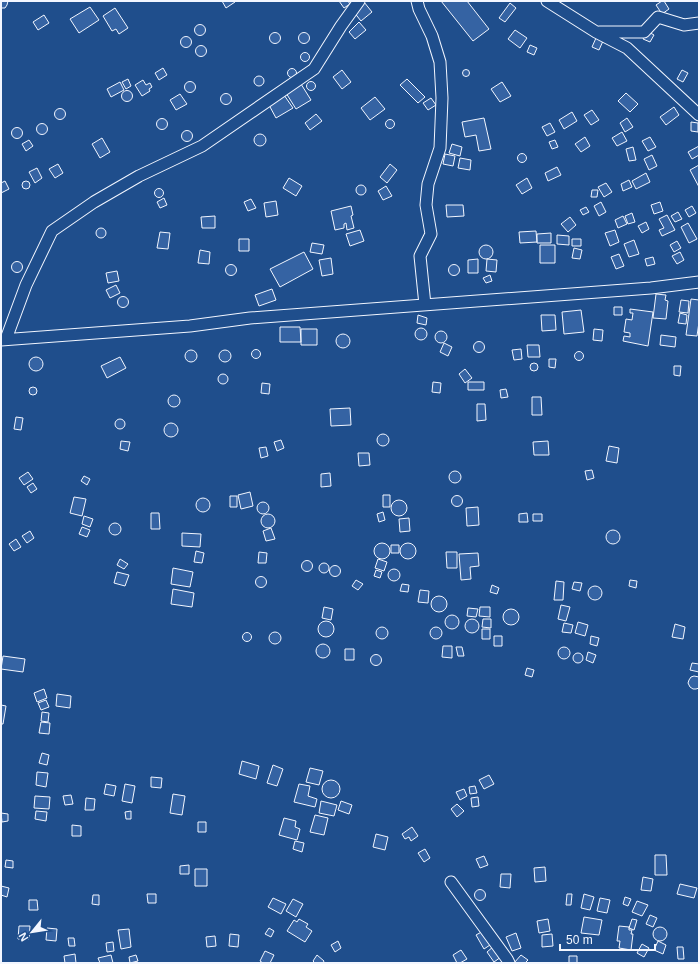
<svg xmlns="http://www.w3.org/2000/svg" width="700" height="964" font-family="Helvetica,sans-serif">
<rect width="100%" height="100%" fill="#1f4e8c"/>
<!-- building -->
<path fill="#3563a3" stroke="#f2f6ff" d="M 1,1 L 8,1 L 7,5 L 5,8 L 1,8 Z
M 222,1 L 234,1 L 235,2 L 226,8 Z
M 339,1 L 348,1 L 350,4 L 344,8 Z
M 441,1 L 467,1 L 489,29 L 473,41 Z
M 662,1 L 664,1 L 669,9 L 662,14 L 656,5 Z
M 364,2 L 372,12 L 361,21 L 353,11 Z
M 510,3 L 516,8 L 505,22 L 499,18 Z
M 90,7 L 99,20 L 79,33 L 70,19 Z
M 115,8 L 128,28 L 119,34 L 116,29 L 112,31 L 103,16 Z
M 44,15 L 49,23 L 38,30 L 33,22 Z
M 359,22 L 366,30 L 355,39 L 349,32 Z
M194.5 30a5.5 5.5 0 1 1 11 0a5.5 5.5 0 1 1-11 0Z
M 515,30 L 527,38 L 520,48 L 508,39 Z
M 647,31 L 654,35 L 650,42 L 643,39 Z
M269.5 38a5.5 5.5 0 1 1 11 0a5.5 5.5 0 1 1-11 0Z
M298.5 38a5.5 5.5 0 1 1 11 0a5.5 5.5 0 1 1-11 0Z
M180.5 42a5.5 5.5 0 1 1 11 0a5.5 5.5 0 1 1-11 0Z
M 596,38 L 603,41 L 599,50 L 592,47 Z
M 530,45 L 537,48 L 534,55 L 527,52 Z
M195.5 51a5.5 5.5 0 1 1 11 0a5.5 5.5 0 1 1-11 0Z
M300.5 57a4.5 4.5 0 1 1 9 0a4.5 4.5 0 1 1-9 0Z
M 163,68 L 167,75 L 159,80 L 155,73 Z
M287.5 73a4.5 4.5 0 1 1 9 0a4.5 4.5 0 1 1-9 0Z
M462.5 73a3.5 3.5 0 1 1 7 0a3.5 3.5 0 1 1-7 0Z
M 342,70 L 351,82 L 342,89 L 333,77 Z
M 682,70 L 688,73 L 683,82 L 677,79 Z
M254 81a5 5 0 1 1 10 0a5 5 0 1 1-10 0Z
M 128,79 L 131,86 L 126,89 L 122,82 Z
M 407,79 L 425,97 L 418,103 L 400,85 Z
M 143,80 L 146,85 L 150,83 L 152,87 L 149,89 L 150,91 L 142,96 L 135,85 Z
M306.5 86a4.5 4.5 0 1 1 9 0a4.5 4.5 0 1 1-9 0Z
M184.5 87a5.5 5.5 0 1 1 11 0a5.5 5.5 0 1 1-11 0Z
M 120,82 L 124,90 L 111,97 L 107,89 Z
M 502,82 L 511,96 L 500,102 L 491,89 Z
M 301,84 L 311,100 L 296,109 L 286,93 Z
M121.5 96a5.5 5.5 0 1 1 11 0a5.5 5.5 0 1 1-11 0Z
M 626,93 L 638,104 L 630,112 L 618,101 Z
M220.5 99a5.5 5.5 0 1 1 11 0a5.5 5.5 0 1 1-11 0Z
M 180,94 L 187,104 L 176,110 L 170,100 Z
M 284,95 L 293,108 L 276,118 L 269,105 Z
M 375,97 L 385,109 L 370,120 L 361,108 Z
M 431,98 L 436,105 L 428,110 L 423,103 Z
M 674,107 L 679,115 L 666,125 L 660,117 Z
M54.5 114a5.5 5.5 0 1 1 11 0a5.5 5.5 0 1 1-11 0Z
M 592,110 L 599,120 L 591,125 L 584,115 Z
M 572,112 L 577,121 L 564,129 L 559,120 Z
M 316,114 L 322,121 L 310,130 L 305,123 Z
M 484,118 L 491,149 L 479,151 L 476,135 L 465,137 L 462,122 Z
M 627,118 L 633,127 L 625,132 L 620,123 Z
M156.5 124a5.5 5.5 0 1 1 11 0a5.5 5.5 0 1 1-11 0Z
M385.5 124a4.5 4.5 0 1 1 9 0a4.5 4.5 0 1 1-9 0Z
M 691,122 L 698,123 L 698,132 L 691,131 Z
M 550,123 L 555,132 L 547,136 L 542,127 Z
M36.5 129a5.5 5.5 0 1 1 11 0a5.5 5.5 0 1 1-11 0Z
M11.5 133a5.5 5.5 0 1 1 11 0a5.5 5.5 0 1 1-11 0Z
M181.5 136a5.5 5.5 0 1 1 11 0a5.5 5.5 0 1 1-11 0Z
M 622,132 L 627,141 L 617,146 L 612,138 Z
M254 140a6 6 0 1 1 12 0a6 6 0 1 1-12 0Z
M 585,137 L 590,146 L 581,152 L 575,144 Z
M 650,137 L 656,147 L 648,151 L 642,141 Z
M 102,138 L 110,152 L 100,158 L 92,144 Z
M 29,140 L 33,146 L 26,151 L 22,144 Z
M 555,140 L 558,147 L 552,149 L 549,142 Z
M 452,144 L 462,147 L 460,156 L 449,153 Z
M 699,146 L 699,155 L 692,159 L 688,152 Z
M 633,147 L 636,160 L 629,161 L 626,149 Z
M517.5 158a4.5 4.5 0 1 1 9 0a4.5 4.5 0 1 1-9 0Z
M 445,154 L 455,156 L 453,166 L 443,164 Z
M 652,155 L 657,166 L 649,170 L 644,159 Z
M 460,158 L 471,160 L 470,170 L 458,168 Z
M 58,164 L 63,173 L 55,178 L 49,169 Z
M 390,164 L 397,170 L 387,183 L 380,177 Z
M 699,165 L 699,187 L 690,170 Z
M 557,167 L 561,175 L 548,181 L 545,173 Z
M 37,168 L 42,178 L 35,183 L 29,172 Z
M 646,173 L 650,182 L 636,189 L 632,181 Z
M 289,178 L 302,186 L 296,196 L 283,188 Z
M 527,178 L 532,188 L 522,194 L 516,185 Z
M 629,180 L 632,187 L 623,191 L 621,184 Z
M22 185a4 4 0 1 1 8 0a4 4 0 1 1-8 0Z
M 5,181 L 9,189 L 1,193 L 1,183 Z
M 606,183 L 612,192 L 604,197 L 598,187 Z
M356 190a5 5 0 1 1 10 0a5 5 0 1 1-10 0Z
M 386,186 L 392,196 L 383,200 L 378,191 Z
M154.5 193a4.5 4.5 0 1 1 9 0a4.5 4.5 0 1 1-9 0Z
M 592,190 L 598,190 L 597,197 L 591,197 Z
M 164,198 L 167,205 L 160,208 L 157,202 Z
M 251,199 L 256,208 L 248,211 L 244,202 Z
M 276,201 L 278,215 L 266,217 L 264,203 Z
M 601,202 L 606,212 L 599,216 L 594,206 Z
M 660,202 L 663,211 L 654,214 L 651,205 Z
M 446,205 L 463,205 L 464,216 L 447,217 Z
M 351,206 L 353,215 L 351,216 L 354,228 L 347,230 L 346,223 L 344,224 L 344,228 L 335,230 L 331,211 Z
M 692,206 L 696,213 L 689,217 L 685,210 Z
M 586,207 L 589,212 L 583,215 L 580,210 Z
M 678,212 L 682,219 L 675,222 L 671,216 Z
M 632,213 L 635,222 L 628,224 L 625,216 Z
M 667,215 L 675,230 L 662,236 L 659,230 L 664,228 L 659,219 Z
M 215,216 L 215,228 L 202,228 L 201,217 Z
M 623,216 L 627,224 L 618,228 L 615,220 Z
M 570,217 L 576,225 L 568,232 L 561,224 Z
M 646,222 L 649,229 L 642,233 L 638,226 Z
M 688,223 L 697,239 L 689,243 L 681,227 Z
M96 233a5 5 0 1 1 10 0a5 5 0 1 1-10 0Z
M 360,230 L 364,241 L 350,246 L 346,234 Z
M 615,230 L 619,242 L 610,246 L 605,233 Z
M 536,231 L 537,242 L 520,243 L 519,232 Z
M 160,232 L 170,233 L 168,249 L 157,248 Z
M 551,233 L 551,243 L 537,243 L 537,234 Z
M 557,235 L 569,236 L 569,245 L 557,244 Z
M 239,239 L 249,239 L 249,251 L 239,251 Z
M 572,239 L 581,239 L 581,246 L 572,246 Z
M 634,240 L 639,254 L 629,257 L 624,244 Z
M 677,241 L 681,248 L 674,252 L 670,245 Z
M 312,243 L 324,245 L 322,254 L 310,252 Z
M 540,245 L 555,245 L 555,263 L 540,263 Z
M479 252a7 7 0 1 1 14 0a7 7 0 1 1-14 0Z
M 574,248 L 582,250 L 580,259 L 572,258 Z
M 200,250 L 210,252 L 209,264 L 198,263 Z
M 304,252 L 313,269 L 280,287 L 270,269 Z
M 680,252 L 684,260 L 677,264 L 672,256 Z
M 619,254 L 624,266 L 616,269 L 611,257 Z
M 653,257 L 655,264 L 647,266 L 645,259 Z
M 331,258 L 333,274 L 322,276 L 319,260 Z
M 478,259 L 478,273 L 468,273 L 468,260 Z
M 487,259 L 497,260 L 496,272 L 486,271 Z
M11.5 267a5.5 5.5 0 1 1 11 0a5.5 5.5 0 1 1-11 0Z
M448.5 270a5.5 5.5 0 1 1 11 0a5.5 5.5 0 1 1-11 0Z
M225.5 270a5.5 5.5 0 1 1 11 0a5.5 5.5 0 1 1-11 0Z
M 117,271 L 119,281 L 108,283 L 106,273 Z
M 490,275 L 492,281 L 486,283 L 483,278 Z
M 116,285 L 120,293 L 110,298 L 106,290 Z
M 272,289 L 276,300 L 259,306 L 255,295 Z
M 656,294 L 666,295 L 665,300 L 668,301 L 666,319 L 653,318 Z
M117.5 302a5.5 5.5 0 1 1 11 0a5.5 5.5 0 1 1-11 0Z
M 691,299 L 699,300 L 699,322 L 697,336 L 686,335 Z
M 681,300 L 689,301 L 688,313 L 679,312 Z
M 614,307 L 622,307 L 622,315 L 614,315 Z
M 630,309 L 653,312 L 648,346 L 623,341 L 624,336 L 630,337 L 630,333 L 624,332 L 626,319 L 632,320 L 633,313 L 630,313 Z
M 581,310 L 584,332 L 564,334 L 562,312 Z
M 680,313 L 687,315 L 686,324 L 678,323 Z
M 418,315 L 427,318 L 426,325 L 417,323 Z
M 541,315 L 555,315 L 556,330 L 542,331 Z
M 280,327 L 300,327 L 301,342 L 280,342 Z
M415 334a6 6 0 1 1 12 0a6 6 0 1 1-12 0Z
M 301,329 L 317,329 L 317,345 L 301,345 Z
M 594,329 L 603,330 L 602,341 L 593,340 Z
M435 337a6 6 0 1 1 12 0a6 6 0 1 1-12 0Z
M336 341a7 7 0 1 1 14 0a7 7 0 1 1-14 0Z
M 661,335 L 676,337 L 675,347 L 660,345 Z
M473.5 347a5.5 5.5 0 1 1 11 0a5.5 5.5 0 1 1-11 0Z
M 444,343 L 452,347 L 448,356 L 440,352 Z
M 527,345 L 539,345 L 540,357 L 528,357 Z
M 521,349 L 522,359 L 514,360 L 512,350 Z
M251.5 354a4.5 4.5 0 1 1 9 0a4.5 4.5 0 1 1-9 0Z
M185 356a6 6 0 1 1 12 0a6 6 0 1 1-12 0Z
M219 356a6 6 0 1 1 12 0a6 6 0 1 1-12 0Z
M574.5 356a4.5 4.5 0 1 1 9 0a4.5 4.5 0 1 1-9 0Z
M 120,357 L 126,368 L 107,378 L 101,366 Z
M29 364a7 7 0 1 1 14 0a7 7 0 1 1-14 0Z
M 549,359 L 556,359 L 555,368 L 549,367 Z
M530 367a4 4 0 1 1 8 0a4 4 0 1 1-8 0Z
M 674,366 L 681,366 L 680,376 L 674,375 Z
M 465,369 L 472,378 L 465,383 L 459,374 Z
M218 379a5 5 0 1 1 10 0a5 5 0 1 1-10 0Z
M 433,382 L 441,383 L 440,393 L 432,392 Z
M 468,382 L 484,382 L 484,390 L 468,390 Z
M 262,383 L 270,384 L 269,394 L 261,393 Z
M29 391a4 4 0 1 1 8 0a4 4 0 1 1-8 0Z
M 506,389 L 508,397 L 501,398 L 500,390 Z
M168 401a6 6 0 1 1 12 0a6 6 0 1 1-12 0Z
M 532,397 L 541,397 L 542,415 L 532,415 Z
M 477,404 L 485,404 L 486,420 L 477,421 Z
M 350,408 L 351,425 L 331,426 L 330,409 Z
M 16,417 L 23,418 L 21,430 L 14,429 Z
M115 424a5 5 0 1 1 10 0a5 5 0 1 1-10 0Z
M164 430a7 7 0 1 1 14 0a7 7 0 1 1-14 0Z
M377 440a6 6 0 1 1 12 0a6 6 0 1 1-12 0Z
M 281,440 L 284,448 L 277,451 L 274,442 Z
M 121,441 L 130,442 L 128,451 L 120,449 Z
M 548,441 L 549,455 L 534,455 L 533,442 Z
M 609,446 L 619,448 L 617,463 L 606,461 Z
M 266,447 L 268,456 L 261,458 L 259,448 Z
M 358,453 L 369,453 L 370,465 L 359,466 Z
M 592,470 L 594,478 L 587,480 L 585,471 Z
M449 477a6 6 0 1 1 12 0a6 6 0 1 1-12 0Z
M 28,472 L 33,479 L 24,485 L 19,478 Z
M 330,473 L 331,486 L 321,487 L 321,474 Z
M 84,476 L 90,479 L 87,485 L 81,481 Z
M 33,483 L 37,489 L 31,493 L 27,487 Z
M 250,492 L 253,506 L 241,509 L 238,495 Z
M 383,495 L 390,495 L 390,507 L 383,507 Z
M451.5 501a5.5 5.5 0 1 1 11 0a5.5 5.5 0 1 1-11 0Z
M 230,496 L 237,496 L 237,507 L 230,507 Z
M 74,497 L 86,499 L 82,516 L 70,513 Z
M196 505a7 7 0 1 1 14 0a7 7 0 1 1-14 0Z
M391 508a8 8 0 1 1 16 0a8 8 0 1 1-16 0Z
M257 508a6 6 0 1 1 12 0a6 6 0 1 1-12 0Z
M 478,507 L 479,525 L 467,526 L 466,508 Z
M 383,512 L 385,520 L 379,522 L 377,514 Z
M 151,513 L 159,513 L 160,529 L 151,529 Z
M 527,513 L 528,522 L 519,522 L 519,514 Z
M 533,514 L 542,514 L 542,521 L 533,521 Z
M261 521a7 7 0 1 1 14 0a7 7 0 1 1-14 0Z
M 84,516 L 93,519 L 90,527 L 82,524 Z
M 409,518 L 410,531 L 400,532 L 399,519 Z
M109 529a6 6 0 1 1 12 0a6 6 0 1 1-12 0Z
M 82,527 L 90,530 L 87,537 L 79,534 Z
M 271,528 L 275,539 L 266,541 L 263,531 Z
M606 537a7 7 0 1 1 14 0a7 7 0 1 1-14 0Z
M 30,531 L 34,538 L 27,543 L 22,536 Z
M 182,533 L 201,534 L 200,547 L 182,546 Z
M 16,539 L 21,547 L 14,551 L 9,544 Z
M374 551a8 8 0 1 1 16 0a8 8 0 1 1-16 0Z
M400 551a8 8 0 1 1 16 0a8 8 0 1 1-16 0Z
M 391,545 L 399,545 L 399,553 L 391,553 Z
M 196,551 L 204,553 L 202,563 L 194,562 Z
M 259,552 L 267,553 L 266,563 L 258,563 Z
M 446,552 L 457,552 L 457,568 L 447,568 Z
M 478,553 L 479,566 L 470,567 L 471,579 L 461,580 L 459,554 Z
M 120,559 L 128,564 L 124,569 L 117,565 Z
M 378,559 L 387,562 L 384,571 L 375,568 Z
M301.5 566a5.5 5.5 0 1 1 11 0a5.5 5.5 0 1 1-11 0Z
M319 568a5 5 0 1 1 10 0a5 5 0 1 1-10 0Z
M329.5 571a5.5 5.5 0 1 1 11 0a5.5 5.5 0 1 1-11 0Z
M 173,568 L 193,572 L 190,587 L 171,584 Z
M388 575a6 6 0 1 1 12 0a6 6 0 1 1-12 0Z
M 376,570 L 382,572 L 380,578 L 374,576 Z
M 117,572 L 129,575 L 125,586 L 114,583 Z
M255.5 582a5.5 5.5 0 1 1 11 0a5.5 5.5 0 1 1-11 0Z
M 356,580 L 363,584 L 358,590 L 352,586 Z
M 630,580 L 637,581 L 636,588 L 629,586 Z
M 556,581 L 564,582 L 563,600 L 554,600 Z
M 574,582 L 582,583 L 580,591 L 572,589 Z
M 402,584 L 409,585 L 408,592 L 400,591 Z
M 492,585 L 499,588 L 497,594 L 490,592 Z
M588 593a7 7 0 1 1 14 0a7 7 0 1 1-14 0Z
M 173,589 L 194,593 L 192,607 L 171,604 Z
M 420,590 L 429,591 L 428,603 L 418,602 Z
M431 604a8 8 0 1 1 16 0a8 8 0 1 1-16 0Z
M 561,605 L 570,607 L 566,621 L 558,619 Z
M 324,607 L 333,609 L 331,620 L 322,618 Z
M 480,607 L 490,607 L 490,617 L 479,616 Z
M 468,608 L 478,609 L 476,617 L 467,616 Z
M503 617a8 8 0 1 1 16 0a8 8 0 1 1-16 0Z
M445 622a7 7 0 1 1 14 0a7 7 0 1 1-14 0Z
M 483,619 L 491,619 L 491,628 L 482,627 Z
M465 626a7 7 0 1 1 14 0a7 7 0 1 1-14 0Z
M318 629a8 8 0 1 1 16 0a8 8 0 1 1-16 0Z
M 578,622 L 588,625 L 585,636 L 575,633 Z
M 564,623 L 573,625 L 571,633 L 562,632 Z
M 675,624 L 685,627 L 683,639 L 672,637 Z
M376 633a6 6 0 1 1 12 0a6 6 0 1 1-12 0Z
M430 633a6 6 0 1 1 12 0a6 6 0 1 1-12 0Z
M 482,629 L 490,629 L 490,639 L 482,639 Z
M269 638a6 6 0 1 1 12 0a6 6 0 1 1-12 0Z
M242.5 637a4.5 4.5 0 1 1 9 0a4.5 4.5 0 1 1-9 0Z
M 494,636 L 502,636 L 502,646 L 494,646 Z
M 591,636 L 599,638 L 597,646 L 590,644 Z
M316 651a7 7 0 1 1 14 0a7 7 0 1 1-14 0Z
M 443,646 L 452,646 L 452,658 L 442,657 Z
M558 653a6 6 0 1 1 12 0a6 6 0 1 1-12 0Z
M 456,647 L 462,647 L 464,656 L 458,656 Z
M 345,649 L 354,649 L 354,660 L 345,660 Z
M 588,652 L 596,655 L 593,663 L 586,660 Z
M573 658a5 5 0 1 1 10 0a5 5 0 1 1-10 0Z
M370.5 660a5.5 5.5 0 1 1 11 0a5.5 5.5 0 1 1-11 0Z
M 3,656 L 25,659 L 23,672 L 1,669 Z
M 692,663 L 699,664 L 699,672 L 690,670 Z
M 527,668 L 534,670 L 532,677 L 525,675 Z
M 694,676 L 699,677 L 699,688 L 696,689 L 693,689 L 690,687 L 688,683 L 689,680 L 691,677 Z
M 44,689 L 47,698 L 37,702 L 34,693 Z
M 57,694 L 71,696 L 70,708 L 56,706 Z
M 46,700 L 49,707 L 41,710 L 38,703 Z
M 1,705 L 6,706 L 3,724 L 1,724 Z
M 42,712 L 49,713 L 48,722 L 41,721 Z
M 41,722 L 50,723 L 49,734 L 39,733 Z
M 42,753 L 49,755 L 47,765 L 39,763 Z
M 242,761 L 259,766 L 256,779 L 239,774 Z
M 273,765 L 283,769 L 277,786 L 267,783 Z
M 310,768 L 323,771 L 319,785 L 306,782 Z
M 37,772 L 48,773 L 46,787 L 36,785 Z
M 489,775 L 494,784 L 484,789 L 479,780 Z
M 151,777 L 162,778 L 161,788 L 151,787 Z
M322 789a9 9 0 1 1 18 0a9 9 0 1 1-18 0Z
M 106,784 L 116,786 L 114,796 L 104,794 Z
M 125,784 L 135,786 L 132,803 L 122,801 Z
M 299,784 L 310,786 L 308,796 L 317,799 L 315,807 L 294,802 Z
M 475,786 L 477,793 L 470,794 L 469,787 Z
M 464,789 L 467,796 L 460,800 L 456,792 Z
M 173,794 L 185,796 L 182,815 L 170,813 Z
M 71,795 L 73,804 L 65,805 L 63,796 Z
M 35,796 L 50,797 L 49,809 L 34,808 Z
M 478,797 L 479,806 L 472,807 L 471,798 Z
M 86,798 L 95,799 L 94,810 L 85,810 Z
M 321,801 L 337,805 L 334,816 L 319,813 Z
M 341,801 L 352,805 L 349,814 L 338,810 Z
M 457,804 L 464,811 L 457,817 L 451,809 Z
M 36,811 L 47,812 L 46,821 L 35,819 Z
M 131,811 L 131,819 L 126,819 L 125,812 Z
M 1,813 L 8,814 L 8,821 L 2,822 Z
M 315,815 L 328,818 L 324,835 L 310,832 Z
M 284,818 L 296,821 L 295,827 L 300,829 L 297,840 L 279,835 Z
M 198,822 L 206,822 L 206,832 L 198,832 Z
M 72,825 L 81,826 L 81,836 L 72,836 Z
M 412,827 L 418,836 L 411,841 L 409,837 L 405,839 L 402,834 Z
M 376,834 L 388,837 L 385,850 L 373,847 Z
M 295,841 L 304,843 L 302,852 L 293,849 Z
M 425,849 L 430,858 L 424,862 L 418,853 Z
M 655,855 L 666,855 L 667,875 L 655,875 Z
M 484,856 L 488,865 L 480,868 L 476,859 Z
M 6,860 L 13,861 L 13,868 L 5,867 Z
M 189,865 L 189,874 L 180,874 L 180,866 Z
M 545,867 L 546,881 L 535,882 L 534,868 Z
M 195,869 L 207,869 L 207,886 L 195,886 Z
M 501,874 L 511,874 L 510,888 L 500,887 Z
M 643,877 L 653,879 L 651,891 L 641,890 Z
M 680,884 L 697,888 L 694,898 L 677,894 Z
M 1,886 L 9,888 L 7,897 L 1,895 Z
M474.5 895a5.5 5.5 0 1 1 11 0a5.5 5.5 0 1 1-11 0Z
M 147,894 L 156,894 L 156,903 L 148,903 Z
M 567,894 L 572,894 L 571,905 L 566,905 Z
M 584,894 L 594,897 L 590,910 L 581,908 Z
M 93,895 L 99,895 L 99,905 L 92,904 Z
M 625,897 L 631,899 L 628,906 L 623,904 Z
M 273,898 L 286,904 L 281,914 L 268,907 Z
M 600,898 L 610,900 L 607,913 L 597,911 Z
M 293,899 L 303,904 L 296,917 L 286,911 Z
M 29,900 L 37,900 L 38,910 L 29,910 Z
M 637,901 L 648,905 L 642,916 L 632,912 Z
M 650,915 L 657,918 L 653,927 L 646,924 Z
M 584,917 L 602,920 L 599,935 L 581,933 Z
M 299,919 L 308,924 L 306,927 L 312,931 L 305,942 L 287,931 L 294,920 L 297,922 Z
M 548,919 L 550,931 L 539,933 L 537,921 Z
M 632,919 L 637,920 L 634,930 L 629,928 Z
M 19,926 L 30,926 L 29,939 L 18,939 Z
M 619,926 L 629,927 L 629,930 L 632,930 L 631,934 L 633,934 L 631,950 L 619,948 L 620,941 L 617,941 Z
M653 934a7 7 0 1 1 14 0a7 7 0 1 1-14 0Z
M 47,928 L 57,929 L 56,941 L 46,940 Z
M 269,928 L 274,931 L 271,937 L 265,934 Z
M 129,929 L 131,947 L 121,949 L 118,930 Z
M 485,930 L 493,943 L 484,949 L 476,935 Z
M 516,933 L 521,948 L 512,951 L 506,937 Z
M 230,934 L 239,935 L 238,947 L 229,946 Z
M 552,934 L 553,946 L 542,947 L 542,935 Z
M 215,936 L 216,946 L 207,947 L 206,937 Z
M 68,938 L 74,938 L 75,946 L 69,946 Z
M 338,941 L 341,948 L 335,952 L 331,945 Z
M 658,941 L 666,945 L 663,954 L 654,950 Z
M 113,942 L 114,951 L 107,952 L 106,943 Z
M 642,944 L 649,948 L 644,957 L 637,953 Z
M 494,946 L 501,957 L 494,962 L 487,952 Z
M 677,947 L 683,947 L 684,959 L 678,959 Z
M 461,950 L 467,959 L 460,963 L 457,963 L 453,955 Z
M 265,951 L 274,955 L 270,963 L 263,963 L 260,961 Z
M 75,954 L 76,963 L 65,963 L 64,956 Z
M 111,955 L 113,963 L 100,963 L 98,958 Z
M 136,955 L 138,961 L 130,963 L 129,957 Z
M 317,955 L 324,961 L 323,963 L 315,963 L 313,961 Z
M 521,955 L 528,960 L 525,963 L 514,963 Z
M 569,956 L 577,956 L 577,963 L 569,963 Z"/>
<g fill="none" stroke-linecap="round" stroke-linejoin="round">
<defs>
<path id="minor" d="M 417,1 L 419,9 L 432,36 L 440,62 L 442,98 L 440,148 L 428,184 L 426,205 L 431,234 L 420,256 L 425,305
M 547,1 L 596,32 L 627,48 L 699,115
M 599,32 L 644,32 L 658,17 L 684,25 L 699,23
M 6,339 L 26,285 L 52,231 L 94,202 L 139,176 L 202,146 L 314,69 L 341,26 L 359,1
M 1,340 L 190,326 L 250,318 L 651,288 L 699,282
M 451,882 L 507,959 L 509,963"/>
</defs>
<!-- minor casing -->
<use href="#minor" stroke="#f2f6ff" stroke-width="13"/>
<!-- minor -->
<use href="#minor" stroke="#1f4e8c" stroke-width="11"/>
</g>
<!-- border -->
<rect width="700" height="964" fill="none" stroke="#f2f6ff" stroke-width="4"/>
<!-- north arrow -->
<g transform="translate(32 932) rotate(240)" stroke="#1f4e8c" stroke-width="3" paint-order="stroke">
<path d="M0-3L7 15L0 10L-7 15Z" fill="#f2f6ff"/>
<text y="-6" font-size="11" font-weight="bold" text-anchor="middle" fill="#f2f6ff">N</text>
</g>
<!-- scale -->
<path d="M560 944v6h95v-6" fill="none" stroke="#f2f6ff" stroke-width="2"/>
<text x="566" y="944" font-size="12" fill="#f2f6ff" stroke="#1f4e8c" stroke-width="3" paint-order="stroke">50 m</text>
</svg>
